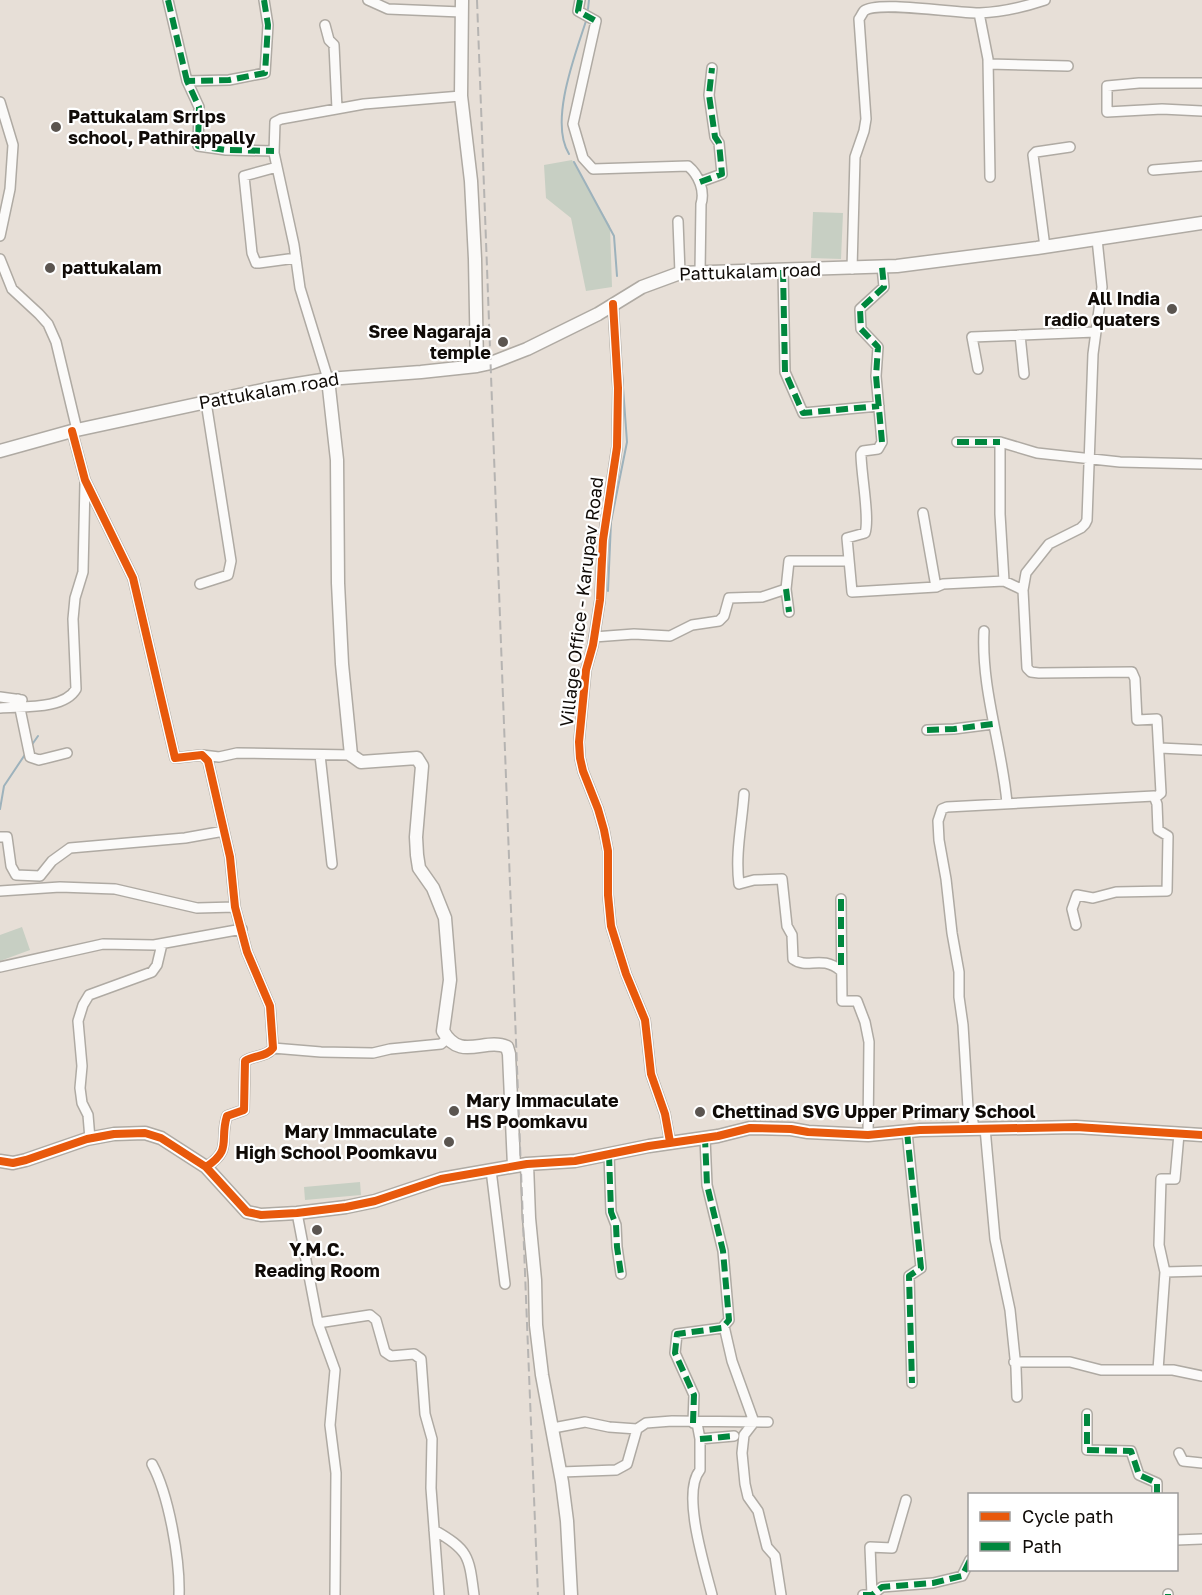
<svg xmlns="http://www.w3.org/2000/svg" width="1202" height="1595" font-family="'Golos Text',sans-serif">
<rect width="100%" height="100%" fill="#e7dfd7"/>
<!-- green -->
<path fill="#c7cfc3" d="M 572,160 L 610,226 L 612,287 L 586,291 L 571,218 L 546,198 L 544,165 Z
M 813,212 L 843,213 L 841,259 L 811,258 Z
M 22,927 L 30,950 L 0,961 L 0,935 Z
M 360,1182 L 361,1195 L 305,1200 L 304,1187 Z"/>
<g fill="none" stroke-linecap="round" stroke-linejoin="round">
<!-- stream -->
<path stroke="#9db2bc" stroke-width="2" d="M 588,9 L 589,0
M 569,154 C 549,122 575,55 586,21
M 574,162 L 614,236 L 617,276
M 608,591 L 611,522 L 627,442 L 620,346
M 31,746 L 38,736
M 0,809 L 4,786 L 26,753"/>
<defs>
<path id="street" d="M 168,0 L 187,81
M 264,0 L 268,25 L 265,73 L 229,80 L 187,81 L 199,107 L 198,146 L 226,150 L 274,151
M 368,0 L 388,9 L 461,12
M 580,0 L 578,11 L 596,21 L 573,124 L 583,158 L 593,169 L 688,166 C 699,175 705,191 701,204 L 700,272
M 979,13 L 988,59 L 990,177
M 325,25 L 329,40 L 334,45 L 337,109
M 988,64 L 1068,66
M 1202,83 L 1139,83 L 1107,86 L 1107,112 L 1162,109 L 1202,111
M 0,102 L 13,145 L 10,189 L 0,236
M 277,167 L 244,176 L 252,253 L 256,263 L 259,263 L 296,258
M 1153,170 L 1202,166
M 700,182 L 722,174 L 719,143 L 715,137 L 709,95 L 712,68
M 678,221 L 680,273
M 1097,239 L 1102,287 L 1093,354 L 1087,520 L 1085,524 L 1081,528 L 1049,544 L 1026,573 L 1023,590 L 1027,668 L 1031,672 L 1039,673 L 1132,672 L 1135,679 L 1137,720 L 1157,719 L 1161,793 L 1155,798
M 1045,247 L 1033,155 L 1036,152 L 1070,147
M 0,259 L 12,289 L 39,314 L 48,324 L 56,342 L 77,430
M 882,267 L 884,287 L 860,309 L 861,329 L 878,347 L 876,376 L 882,442 L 878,449 L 863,451 L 861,454 C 861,473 870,519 865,533 L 847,538 L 852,592 L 936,587 L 943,584 L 1004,581
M 852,269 L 855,157 L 864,131 L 866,119 L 859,19 C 860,18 863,12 864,11 C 877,0 960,14 980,13 C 1003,12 1024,7 1045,0
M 783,270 L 785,372 L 803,413 L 879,406
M 613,304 L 618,388 L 617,447 L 603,540 L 600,600 L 593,645 L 586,670 L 579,742 L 580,758 L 583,771 L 598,809 L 604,830 L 608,851 L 608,895 L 611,926 L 626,974 L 645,1020 L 651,1074 L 665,1114 L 670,1142
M 1020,335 L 1024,374
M 978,369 L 972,337 L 1095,332
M 328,379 L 300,288 L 294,245 L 274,153 L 275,122 L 281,119 L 364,104 L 461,96
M 72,431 L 85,480 L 133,578 L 175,758 L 202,755 L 208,761 L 230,857 L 235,907 L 247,952 L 270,1006 L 273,1048 C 267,1057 254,1055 245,1061 L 244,1110 L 227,1116 C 219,1141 233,1149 206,1167
M 957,442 L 1000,442
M 923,513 L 936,587
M 200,584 L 228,575 L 231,561 L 206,402
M 786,589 L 789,612
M 1023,590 L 1004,581 L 1000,514 L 1000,442 L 1037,453 L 1120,462 L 1202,464
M 984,631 C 981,689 1002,746 1007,803
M 594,637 L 634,634 L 670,636 L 692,625 L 719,621 L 724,616 L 729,598 L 762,597 L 786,589 L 789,561 L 848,561
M 0,697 L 22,700
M 18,699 L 30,757 L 39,760 L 67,753
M 0,708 C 21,706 64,710 76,689 L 73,619 L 75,598 L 83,572 L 85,483
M 927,730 L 954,729 L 993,724
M 1160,748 L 1202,750
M 202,755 L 219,757 L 237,753 L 351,755
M 320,755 L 332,864
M 744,794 C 742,824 735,853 739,884 L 754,880 L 782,879 L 787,926 L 792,935 L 793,959 C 808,970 821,954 841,971
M 0,837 L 7,837 L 11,866 L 16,875 L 40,876 L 52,861 L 70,848 L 185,838 L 224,831
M 0,891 L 60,887 L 115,889 L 197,908 L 235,907
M 841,899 L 842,1001 L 857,1001 L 865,1022 L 869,1042 L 868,1135
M 0,967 L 103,944 L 154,945 L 242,929
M 273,1048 L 321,1052 L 373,1053 L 390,1049 L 441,1044 L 447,1039
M 974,1128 L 972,1116 L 968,1108 L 963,1025 L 959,997 L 959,972 L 952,933 L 946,879 L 939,840 L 938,821 L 942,809 L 947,807 L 1154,796 L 1157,804 L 1158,830 L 1168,836 L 1167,891 L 1116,892 L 1093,898 L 1077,895 L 1072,909 L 1076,925
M 985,1128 L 995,1239 L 1010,1310 L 1016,1368 L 1017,1397
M 907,1132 L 921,1268 L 909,1276 L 912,1383
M 90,1139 L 88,1115 L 82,1103 L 80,1088 L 82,1066 L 78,1021 L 83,1005 L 89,995 L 152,972 L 157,965 L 162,944
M 609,1154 L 611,1212 L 616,1225 L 617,1247 L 621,1274
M 491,1170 L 505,1284
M 297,1213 L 318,1323 L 335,1370 L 330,1425 L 336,1473 L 335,1595
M 1165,1272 L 1202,1271
M 318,1323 L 370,1315 L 376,1320 L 385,1352 L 391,1356 L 414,1354 L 421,1359 L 425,1414 L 432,1439 L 431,1488 L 439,1595
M 724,1326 L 732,1361 L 754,1422 L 744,1435 L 742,1453 L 745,1484 L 748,1497 L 758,1511 L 767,1547 L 775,1556 L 781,1595
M 1014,1362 L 1070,1362 L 1101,1370 L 1173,1370 L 1202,1376
M 1158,1370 L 1165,1272 L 1159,1245 L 1161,1179 L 1175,1179 L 1179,1134
M 1087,1414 L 1087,1450 L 1131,1451 L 1139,1475 L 1157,1483 L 1157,1494
M 693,1423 L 694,1395 L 675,1353 L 677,1334 L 722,1328 L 729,1320 L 723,1251 L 707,1185 L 705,1138
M 697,1423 L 700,1439 L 700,1470 C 681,1493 705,1567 712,1595
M 553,1428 L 585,1422 L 609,1427 L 637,1429 L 646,1423 L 672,1421 L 768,1422
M 700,1439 L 734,1436
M 1179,1453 L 1183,1461 L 1202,1463
M 152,1464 C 169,1495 180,1560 179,1595
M 561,1472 L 616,1470 L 627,1464 L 637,1429
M 434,1530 C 469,1550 469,1556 474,1595
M 1176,1540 L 1202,1539
M 1168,1594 L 1168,1595
M 863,1595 L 872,1595 L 882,1587 L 933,1583 L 962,1576 L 970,1560
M 872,1595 L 870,1547 L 892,1548 L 906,1500"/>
<path id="secondary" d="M 462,0 L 461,96 L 471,181 L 475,259 L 477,366
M 328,379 L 337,460 L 338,583 L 342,664 L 351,755 L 361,762 L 417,758 L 422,766 L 416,837 L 417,855 L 419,868 L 433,888 L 445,918 L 450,980 L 443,1031 C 460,1062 485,1037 507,1047 L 509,1054 L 514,1166
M 0,451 L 72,431 L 272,388 L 328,379 L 421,372 L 477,366 L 491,363 L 527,349 L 598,314 L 642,287 L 680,273 L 897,266 L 1037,248 L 1202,223
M 0,1161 L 13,1163 L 26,1160 L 87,1139 L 114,1134 L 145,1133 L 161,1138 L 206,1167 L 247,1212 L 261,1215 L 297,1213 L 346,1207 L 375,1201 L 441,1179 L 527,1164 L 575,1161 L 649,1146 L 718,1136 L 750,1128 L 791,1129 L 808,1132 L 868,1135 L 920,1130 L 1076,1127 L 1202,1135
M 527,1164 L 529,1218 L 535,1280 L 536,1325 L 542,1375 L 562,1482 L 567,1521 L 571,1595"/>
</defs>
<!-- street casing -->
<use href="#street" stroke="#afaaa3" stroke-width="12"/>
<!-- secondary casing -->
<use href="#secondary" stroke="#afaaa3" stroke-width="15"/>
<!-- street -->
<use href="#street" stroke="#fbfaf9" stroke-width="9"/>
<!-- secondary -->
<use href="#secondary" stroke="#fbfaf9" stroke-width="12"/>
<!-- rail -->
<path stroke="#b6b4b2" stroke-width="2" stroke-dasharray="9 4.5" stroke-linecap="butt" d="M 477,0 C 497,532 516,1063 538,1595"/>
<!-- quiet -->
<path stroke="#00873e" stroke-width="6" stroke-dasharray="12 6" stroke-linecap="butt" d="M 168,0 L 187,81
M 264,0 L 268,25 L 265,73 L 229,80 L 187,81 L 199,107 L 198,146 L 226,150 L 274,151
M 580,0 L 578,11 L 596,21
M 700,182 L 722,174 L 719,143 L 715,137 L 709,95 L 712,68
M 783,270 L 785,372 L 803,413 L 879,406
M 882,442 L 876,376 L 878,347 L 861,329 L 860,309 L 884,287 L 882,267
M 957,442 L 1000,442
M 786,589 L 789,612
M 927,730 L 954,729 L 993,724
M 841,899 L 841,971
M 907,1132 L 921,1268 L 909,1276 L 912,1383
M 609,1154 L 611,1212 L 616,1225 L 617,1247 L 621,1274
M 1087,1414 L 1087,1450 L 1131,1451 L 1139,1475 L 1157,1483 L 1157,1494
M 693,1423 L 694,1395 L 675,1353 L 677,1334 L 722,1328 L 729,1320 L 723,1251 L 707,1185 L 705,1138
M 700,1439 L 734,1436
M 1168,1594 L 1168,1595
M 863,1595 L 872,1595 L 882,1587 L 933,1583 L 962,1576 L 970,1560"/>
<defs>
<path id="cycleway" d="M 613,304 L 618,388 L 617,447 L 603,540 L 600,600 L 593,645 L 586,670 L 579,742 L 580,758 L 583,771 L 598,809 L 604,830 L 608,851 L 608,895 L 611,926 L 626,974 L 645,1020 L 651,1074 L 665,1114 L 670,1142
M 72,431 L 85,480 L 133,578 L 175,758 L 202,755 L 208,761 L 230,857 L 235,907 L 247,952 L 270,1006 L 273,1048 C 267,1057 254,1055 245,1061 L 244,1110 L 227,1116 C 219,1141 233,1149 206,1167
M 0,1161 L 13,1163 L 26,1160 L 87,1139 L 114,1134 L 145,1133 L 161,1138 L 206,1167 L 247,1212 L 261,1215 L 297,1213 L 346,1207 L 375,1201 L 441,1179 L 527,1164 L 575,1161 L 649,1146 L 718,1136 L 750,1128 L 791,1129 L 808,1132 L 868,1135 L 920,1130 L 1076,1127 L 1202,1135"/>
</defs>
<!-- cycleway casing -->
<use href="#cycleway" stroke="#fff" stroke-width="11"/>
<!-- cycleway -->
<use href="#cycleway" stroke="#e8590c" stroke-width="8"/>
</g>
<!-- markers -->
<g fill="#5b5550" stroke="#fff" stroke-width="2">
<circle cx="56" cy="127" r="6"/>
<circle cx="50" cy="268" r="6"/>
<circle cx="1172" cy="309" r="6"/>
<circle cx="503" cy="342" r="6"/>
<circle cx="454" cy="1111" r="6"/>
<circle cx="700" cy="1112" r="6"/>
<circle cx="449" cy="1142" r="6"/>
<circle cx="317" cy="1230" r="6"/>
</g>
<g text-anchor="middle" stroke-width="4.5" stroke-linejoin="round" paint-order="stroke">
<!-- poi labels -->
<g font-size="18" font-weight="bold" fill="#100b07" stroke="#fff" text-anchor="start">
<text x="68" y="123">Pattukalam Srrlps<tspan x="68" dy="21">school, Pathirappally</tspan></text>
<text x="62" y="274">pattukalam</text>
<text x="1160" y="305" text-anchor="end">All India<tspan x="1160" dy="21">radio quaters</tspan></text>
<text x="491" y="338" text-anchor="end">Sree Nagaraja<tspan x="491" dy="21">temple</tspan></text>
<text x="466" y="1107">Mary Immaculate<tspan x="466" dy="21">HS Poomkavu</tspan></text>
<text x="712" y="1118">Chettinad SVG Upper Primary School</text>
<text x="437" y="1138" text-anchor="end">Mary Immaculate<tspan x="437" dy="21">High School Poomkavu</tspan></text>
<text x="317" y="1256" text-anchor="middle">Y.M.C.<tspan x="317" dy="21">Reading Room</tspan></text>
</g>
<!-- street labels -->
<g font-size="18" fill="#100b07" stroke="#fff">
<text transform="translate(750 272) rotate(-2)" y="6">Pattukalam road</text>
<text transform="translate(269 391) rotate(-10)" y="6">Pattukalam road</text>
<text transform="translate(582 602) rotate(-83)" y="6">Village Office - Karupav Road</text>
</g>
</g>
<!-- legend -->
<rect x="968" y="1493" width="210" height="78" fill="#ffffff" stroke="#9f9d9c" stroke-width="1.5"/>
<rect x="980" y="1512" width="30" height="9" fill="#e8590c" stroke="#9f9d9c" stroke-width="1.5"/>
<text x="1022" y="1523" font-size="18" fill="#100b07">Cycle path</text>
<rect x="980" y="1542" width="30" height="9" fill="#00873e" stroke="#9f9d9c" stroke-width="1.5"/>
<text x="1022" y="1553" font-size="18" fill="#100b07">Path</text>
</svg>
